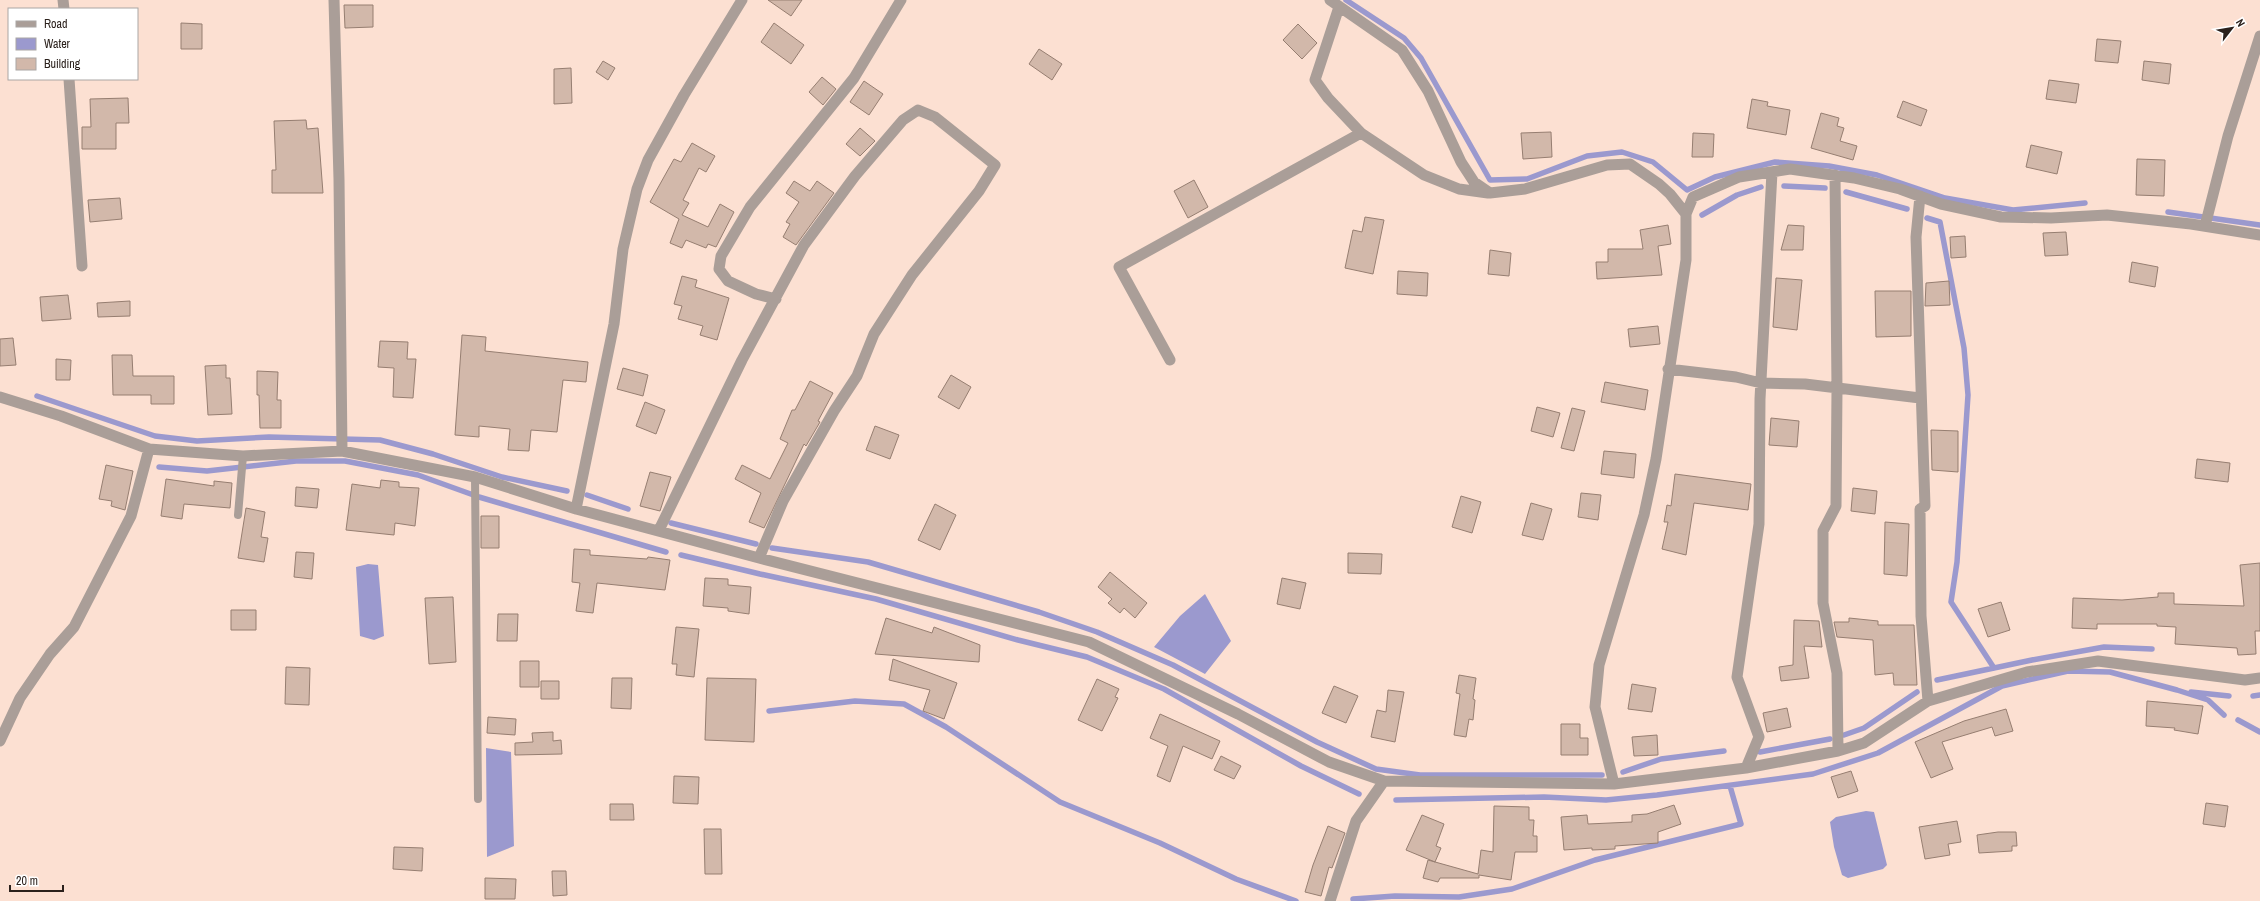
<svg xmlns="http://www.w3.org/2000/svg" width="2260" height="901" font-family="'Archivo Narrow',sans-serif">
<rect width="100%" height="100%" fill="#fce0d2"/>
<!-- water -->
<path fill="#9b99ce" d="M 368,564 L 378,565 L 384,636 L 374,640 L 360,636 L 356,567 Z
M 1205,594 L 1231,641 L 1205,674 L 1154,647 L 1180,616 Z
M 486,748 L 511,752 L 514,846 L 487,857 Z
M 1866,811 L 1874,812 L 1887,865 L 1883,869 L 1848,878 L 1842,875 L 1834,847 L 1830,822 L 1836,817 Z"/>
<g fill="none" stroke-linecap="round" stroke-linejoin="round">
<!-- stream -->
<path stroke="#9b99ce" stroke-width="5.5" d="M 1346,0 L 1404,38 L 1421,58 L 1490,180 L 1527,179 L 1587,156 L 1622,152 L 1653,162 L 1687,190 L 1715,177 L 1775,162 L 1829,166 L 1877,175 L 1945,198 L 2013,210 L 2085,203
M 1784,186 L 1825,188
M 1846,192 L 1907,209
M 2168,212 L 2260,225
M 1702,215 L 1737,195 L 1761,187
M 1927,218 L 1940,222 L 1964,348 L 1968,395 L 1957,562 L 1951,602 L 1994,668
M 37,396 L 155,436 L 197,441 L 269,437 L 380,440 L 433,454 L 502,477 L 567,491
M 159,467 L 207,471 L 296,461 L 345,461 L 418,475 L 479,497 L 666,552
M 587,495 L 628,509
M 671,523 L 756,544
M 772,548 L 868,562 L 1039,612 L 1097,632 L 1173,665 L 1317,742 L 1376,769 L 1420,775 L 1602,775
M 681,555 L 760,574 L 876,599 L 1018,640 L 1087,657 L 1164,689 L 1301,766 L 1359,794
M 1937,680 L 2032,660 L 2104,647 L 2152,649
M 2191,692 L 2229,696
M 2253,696 L 2260,695
M 769,711 L 855,701 L 904,704 L 946,727 L 1060,802 L 1160,843 L 1236,879 L 1296,901
M 2238,720 L 2260,732
M 1844,735 L 1864,728 L 1917,692
M 1760,752 L 1830,739
M 1623,772 L 1661,759 L 1724,751
M 1396,800 L 1544,797 L 1606,800 L 1657,795 L 1813,774 L 1878,753 L 2002,686 L 2068,671 L 2110,672 L 2177,690 L 2208,700 L 2224,715
M 1353,899 L 1395,896 L 1459,897 L 1512,889 L 1595,860 L 1741,824 L 1730,786"/>
</g>
<!-- building -->
<path fill="#d2b8aa" stroke="#967e71" d="M 768,0 L 802,0 L 791,16 Z
M 344,5 L 373,5 L 373,27 L 345,28 Z
M 181,23 L 202,24 L 202,49 L 181,49 Z
M 774,23 L 804,45 L 791,64 L 761,42 Z
M 1298,24 L 1317,43 L 1302,59 L 1283,40 Z
M 2097,39 L 2121,41 L 2118,63 L 2095,61 Z
M 1039,49 L 1062,64 L 1052,80 L 1029,64 Z
M 603,61 L 615,68 L 608,80 L 596,72 Z
M 2144,61 L 2171,64 L 2169,84 L 2142,80 Z
M 571,68 L 572,103 L 554,104 L 554,69 Z
M 822,77 L 836,89 L 823,105 L 809,92 Z
M 2049,80 L 2079,84 L 2076,103 L 2046,99 Z
M 864,81 L 883,94 L 869,115 L 850,102 Z
M 128,98 L 129,123 L 116,123 L 116,149 L 82,149 L 82,127 L 91,127 L 90,99 Z
M 1752,99 L 1768,102 L 1767,106 L 1790,110 L 1786,135 L 1747,128 Z
M 1903,101 L 1927,110 L 1921,126 L 1897,117 Z
M 1821,113 L 1839,118 L 1837,126 L 1844,128 L 1840,141 L 1857,146 L 1853,160 L 1811,148 Z
M 306,120 L 307,129 L 318,128 L 323,193 L 272,193 L 272,170 L 276,170 L 274,121 Z
M 860,128 L 875,141 L 860,156 L 846,144 Z
M 1551,132 L 1552,157 L 1523,159 L 1521,133 Z
M 1693,133 L 1714,134 L 1713,157 L 1692,157 Z
M 692,143 L 715,156 L 706,172 L 699,168 L 683,200 L 689,203 L 682,215 L 708,227 L 720,204 L 734,212 L 716,247 L 708,244 L 706,248 L 686,240 L 682,248 L 670,243 L 679,219 L 650,202 L 674,159 L 681,162 Z
M 2031,145 L 2062,152 L 2057,174 L 2026,167 Z
M 2137,159 L 2165,160 L 2164,196 L 2136,195 Z
M 1194,180 L 1208,207 L 1188,218 L 1174,191 Z
M 794,181 L 810,191 L 817,181 L 834,193 L 796,245 L 783,237 L 790,224 L 786,222 L 799,202 L 786,193 Z
M 120,198 L 122,219 L 90,222 L 88,200 Z
M 1365,217 L 1384,220 L 1373,274 L 1345,268 L 1353,230 L 1362,232 Z
M 1668,225 L 1671,244 L 1658,246 L 1662,275 L 1597,279 L 1596,262 L 1608,262 L 1608,249 L 1643,249 L 1640,230 Z
M 1788,225 L 1804,226 L 1803,250 L 1781,250 Z
M 2066,232 L 2068,255 L 2045,256 L 2043,233 Z
M 1965,236 L 1966,257 L 1951,258 L 1950,237 Z
M 1490,250 L 1511,253 L 1509,276 L 1488,274 Z
M 2132,262 L 2158,267 L 2155,287 L 2129,282 Z
M 1398,271 L 1428,273 L 1427,296 L 1397,294 Z
M 682,276 L 697,280 L 695,287 L 729,298 L 717,340 L 700,335 L 703,326 L 678,319 L 682,306 L 674,304 Z
M 1776,278 L 1802,280 L 1797,330 L 1773,327 Z
M 1949,281 L 1950,305 L 1925,306 L 1926,283 Z
M 1875,291 L 1911,291 L 1911,336 L 1876,337 Z
M 68,295 L 71,319 L 42,321 L 40,297 Z
M 130,301 L 130,316 L 98,317 L 97,303 Z
M 1658,326 L 1660,344 L 1630,347 L 1628,329 Z
M 462,335 L 486,337 L 485,351 L 588,362 L 586,382 L 563,380 L 557,432 L 531,430 L 529,451 L 508,450 L 510,429 L 479,426 L 479,437 L 455,435 Z
M 13,338 L 16,365 L 0,366 L 0,339 Z
M 380,341 L 408,342 L 407,359 L 416,359 L 413,398 L 393,397 L 394,368 L 378,367 Z
M 112,355 L 132,355 L 133,376 L 174,376 L 174,404 L 151,404 L 151,395 L 113,395 Z
M 56,359 L 71,360 L 70,380 L 56,380 Z
M 226,365 L 226,378 L 230,378 L 232,414 L 208,415 L 205,366 Z
M 623,368 L 648,375 L 643,396 L 617,389 Z
M 257,371 L 278,372 L 277,400 L 281,400 L 281,428 L 260,428 L 259,395 L 257,395 Z
M 951,375 L 971,387 L 959,409 L 938,397 Z
M 810,381 L 833,393 L 818,421 L 820,422 L 806,446 L 804,444 L 764,528 L 749,522 L 761,493 L 735,479 L 742,465 L 770,479 L 788,443 L 780,439 L 792,410 L 795,410 Z
M 1605,382 L 1648,390 L 1645,410 L 1601,402 Z
M 645,402 L 665,410 L 656,434 L 636,426 Z
M 1537,407 L 1560,413 L 1553,437 L 1531,431 Z
M 1572,408 L 1585,411 L 1574,451 L 1561,448 Z
M 1771,418 L 1799,421 L 1797,447 L 1769,445 Z
M 875,426 L 899,435 L 890,459 L 866,450 Z
M 1931,430 L 1958,431 L 1958,472 L 1932,470 Z
M 1604,451 L 1636,454 L 1634,478 L 1601,474 Z
M 2197,459 L 2230,463 L 2228,482 L 2195,478 Z
M 106,465 L 133,471 L 125,510 L 111,506 L 112,501 L 99,499 Z
M 650,472 L 671,477 L 660,511 L 640,506 Z
M 1675,474 L 1751,484 L 1748,510 L 1694,503 L 1686,555 L 1662,549 L 1668,522 L 1664,522 L 1667,505 L 1671,506 Z
M 166,479 L 214,486 L 214,481 L 232,483 L 230,508 L 184,504 L 182,519 L 161,516 Z
M 381,480 L 399,482 L 399,487 L 419,488 L 415,526 L 395,523 L 394,535 L 346,530 L 352,484 L 380,488 Z
M 296,487 L 319,489 L 317,508 L 295,506 Z
M 1853,488 L 1877,491 L 1875,514 L 1851,511 Z
M 1581,493 L 1601,495 L 1598,520 L 1578,517 Z
M 1461,496 L 1481,502 L 1472,533 L 1452,527 Z
M 1531,503 L 1552,509 L 1543,540 L 1522,535 Z
M 935,504 L 956,515 L 940,550 L 918,540 Z
M 246,508 L 265,512 L 261,537 L 268,538 L 264,562 L 238,558 Z
M 481,516 L 499,516 L 499,548 L 481,548 Z
M 1885,522 L 1909,524 L 1907,576 L 1884,574 Z
M 574,549 L 590,550 L 590,555 L 647,559 L 648,557 L 670,560 L 665,590 L 597,583 L 593,613 L 576,611 L 580,583 L 572,582 Z
M 296,552 L 314,553 L 312,579 L 294,577 Z
M 1348,553 L 1382,554 L 1381,574 L 1348,573 Z
M 2260,563 L 2260,631 L 2255,631 L 2256,654 L 2238,655 L 2237,648 L 2175,644 L 2176,627 L 2157,626 L 2157,624 L 2097,624 L 2097,629 L 2072,628 L 2073,598 L 2122,600 L 2158,597 L 2158,593 L 2174,593 L 2174,604 L 2244,606 L 2240,565 Z
M 1110,572 L 1147,603 L 1135,618 L 1124,608 L 1120,613 L 1108,603 L 1112,599 L 1098,587 Z
M 705,578 L 728,579 L 728,585 L 751,587 L 749,614 L 728,611 L 728,608 L 703,606 Z
M 1282,578 L 1306,583 L 1300,609 L 1277,604 Z
M 453,597 L 456,662 L 429,664 L 425,598 Z
M 2001,602 L 2010,630 L 1988,637 L 1978,609 Z
M 231,610 L 256,610 L 256,630 L 231,630 Z
M 498,614 L 518,614 L 517,641 L 497,641 Z
M 886,618 L 932,633 L 934,627 L 980,645 L 979,662 L 875,654 Z
M 1849,618 L 1878,621 L 1878,625 L 1914,625 L 1917,685 L 1894,685 L 1893,673 L 1875,675 L 1873,640 L 1837,637 L 1834,622 L 1849,622 Z
M 1794,620 L 1819,621 L 1822,647 L 1804,646 L 1809,678 L 1781,681 L 1779,667 L 1793,665 Z
M 676,627 L 699,629 L 694,677 L 676,675 L 677,664 L 672,664 Z
M 893,659 L 957,683 L 944,719 L 923,711 L 930,690 L 889,680 Z
M 520,661 L 539,661 L 539,687 L 520,687 Z
M 286,667 L 310,668 L 309,705 L 285,704 Z
M 1459,675 L 1476,678 L 1473,699 L 1475,700 L 1473,720 L 1469,719 L 1466,737 L 1454,735 L 1460,694 L 1456,693 Z
M 612,678 L 632,678 L 631,709 L 611,708 Z
M 707,678 L 756,679 L 754,742 L 705,740 Z
M 1097,679 L 1119,689 L 1115,697 L 1118,698 L 1102,731 L 1078,720 Z
M 541,681 L 559,681 L 559,699 L 541,699 Z
M 1632,684 L 1656,688 L 1652,712 L 1628,709 Z
M 1334,686 L 1358,696 L 1346,723 L 1322,713 Z
M 1388,690 L 1404,692 L 1395,742 L 1371,737 L 1377,710 L 1386,712 Z
M 2147,701 L 2203,706 L 2198,734 L 2174,730 L 2175,728 L 2146,726 Z
M 1787,708 L 1791,727 L 1767,732 L 1763,713 Z
M 2006,709 L 2013,731 L 1995,736 L 1992,727 L 1942,742 L 1953,769 L 1931,778 L 1915,742 L 1964,721 Z
M 1160,714 L 1220,741 L 1212,759 L 1183,746 L 1170,782 L 1157,776 L 1168,746 L 1150,738 Z
M 488,717 L 516,719 L 515,735 L 487,733 Z
M 1561,724 L 1580,724 L 1580,738 L 1588,738 L 1588,755 L 1561,755 Z
M 553,732 L 553,741 L 561,740 L 562,754 L 515,755 L 515,743 L 533,742 L 532,733 Z
M 1657,735 L 1658,755 L 1634,756 L 1632,737 Z
M 1221,756 L 1241,766 L 1234,779 L 1214,770 Z
M 1851,771 L 1858,791 L 1838,798 L 1831,777 Z
M 674,776 L 699,777 L 698,804 L 673,803 Z
M 2206,803 L 2228,806 L 2225,827 L 2203,824 Z
M 610,804 L 633,804 L 634,820 L 610,820 Z
M 1674,805 L 1681,824 L 1658,832 L 1658,843 L 1615,846 L 1615,849 L 1592,850 L 1592,848 L 1564,850 L 1561,817 L 1587,815 L 1588,824 L 1632,822 L 1632,815 L 1647,814 Z
M 1494,806 L 1529,807 L 1529,820 L 1534,820 L 1533,836 L 1537,836 L 1537,852 L 1515,852 L 1511,880 L 1479,875 L 1479,878 L 1440,878 L 1438,882 L 1423,878 L 1428,860 L 1478,874 L 1481,850 L 1493,852 Z
M 1422,815 L 1444,824 L 1436,846 L 1441,848 L 1435,862 L 1406,850 Z
M 1957,821 L 1961,842 L 1948,844 L 1950,855 L 1925,859 L 1919,827 Z
M 1328,826 L 1345,833 L 1332,868 L 1329,867 L 1321,896 L 1305,892 L 1313,865 Z
M 704,829 L 721,829 L 722,874 L 705,874 Z
M 1998,832 L 2016,832 L 2017,846 L 2012,846 L 2012,851 L 1979,853 L 1977,835 Z
M 394,847 L 423,848 L 422,871 L 393,869 Z
M 552,871 L 566,871 L 567,895 L 553,896 Z
M 485,878 L 516,879 L 515,899 L 485,899 Z"/>
<g fill="none" stroke-linecap="round" stroke-linejoin="round">
<!-- service -->
<path stroke="#aa9e98" stroke-width="8" d="M 475,477 L 478,799
M 238,515 L 243,456"/>
<!-- minor -->
<path stroke="#aa9e98" stroke-width="11" d="M 63,0 L 64,9
M 334,0 L 339,179 L 342,451
M 1330,0 L 1402,50 L 1428,91 L 1461,162 L 1474,182 L 1490,193 L 1525,189 L 1607,165 L 1630,164 L 1659,184 L 1670,194 L 1686,214
M 1339,7 L 1315,80 L 1328,98 L 1361,133 L 1424,175 L 1459,189 L 1488,193
M 69,79 L 82,266
M 1835,175 L 1837,389 L 1836,506 L 1823,531 L 1823,603 L 1837,673 L 1838,751
M 1920,196 L 1916,237 L 1925,506 L 1920,509 L 1921,616 L 1928,701
M 2205,226 L 2228,136 L 2260,36
M 776,299 L 756,294 L 728,281 L 719,269 L 721,256 L 750,207 L 854,78 L 901,0
M 1170,360 L 1119,267 L 1361,133
M 1668,369 L 1736,377 L 1761,383 L 1805,384 L 1920,398
M 0,397 L 61,416 L 149,449 L 243,456 L 342,451 L 475,477 L 576,509 L 759,558 L 1089,642 L 1238,714 L 1329,762 L 1384,781 L 1614,784 L 1746,768 L 1838,751 L 1864,743 L 1928,701 L 2027,672 L 2098,661 L 2245,680 L 2260,678
M 576,509 L 614,324 L 623,249 L 637,189 L 648,160 L 684,95 L 742,0
M 659,530 L 742,360 L 804,245 L 855,176 L 903,120 L 918,110 L 935,117 L 995,165 L 979,191 L 912,275 L 874,334 L 857,376 L 834,411 L 783,501 L 759,558
M 0,741 L 20,698 L 50,654 L 74,627 L 131,516 L 149,449
M 1746,768 L 1759,737 L 1737,677 L 1759,524 L 1760,399 L 1772,172
M 1614,784 L 1595,707 L 1599,665 L 1644,515 L 1656,459 L 1686,260 L 1686,214 L 1693,197 L 1739,177 L 1790,169 L 1854,178 L 1900,189 L 1941,204 L 2001,217 L 2051,218 L 2107,215 L 2191,224 L 2260,235
M 1330,901 L 1356,821 L 1384,781"/>
</g>
<!-- legend -->
<rect x="8" y="8" width="130" height="72" fill="#ffffff" stroke="#aaa6a4"/>
<rect x="16" y="21" width="20" height="6" fill="#aa9e98" stroke="#aaa6a4"/>
<text x="44" y="28" font-size="12" fill="#2b211c">Road</text>
<rect x="16" y="38" width="20" height="12" fill="#9b99ce" stroke="#aaa6a4"/>
<text x="44" y="48" font-size="12" fill="#2b211c">Water</text>
<rect x="16" y="58" width="20" height="12" fill="#d2b8aa" stroke="#aaa6a4"/>
<text x="44" y="68" font-size="12" fill="#2b211c">Building</text>
<!-- north arrow -->
<g transform="translate(2232 28) rotate(59)" stroke="#ffffff" stroke-width="3" paint-order="stroke">
<path d="M0-3L7 15L0 10L-7 15Z" fill="#2b211c"/>
<text y="-6" font-size="11" font-weight="bold" text-anchor="middle" fill="#2b211c">N</text>
</g>
<!-- scale -->
<path d="M10 885v6h53v-6" fill="none" stroke="#2b211c" stroke-width="2"/>
<text x="16" y="885" font-size="12" fill="#2b211c" stroke="#ffffff" stroke-width="3" paint-order="stroke">20 m</text>
</svg>
